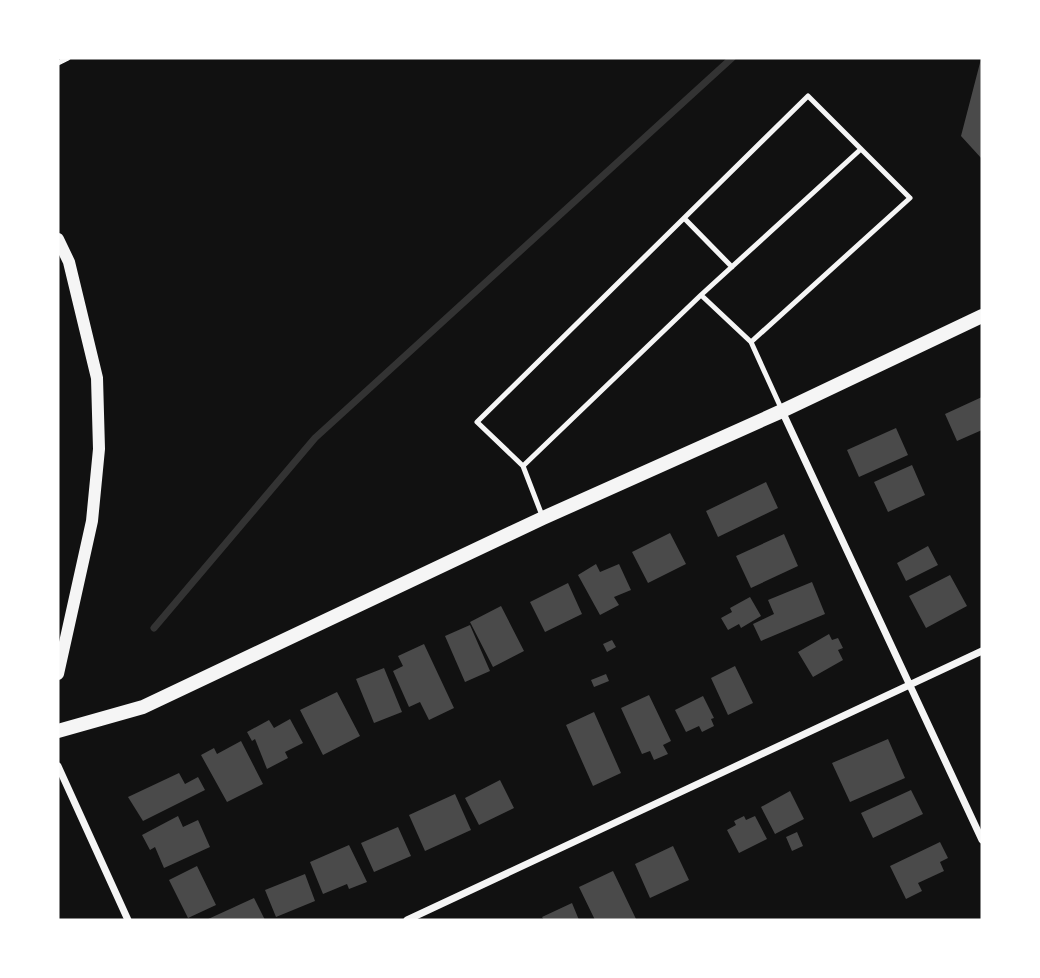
<svg xmlns="http://www.w3.org/2000/svg" width="1040" height="978" font-family="Bitter,serif">
<rect width="100%" height="100%" fill="#111"/>
<g fill="none" stroke-linecap="round" stroke-linejoin="round">
<!-- stream -->
<path stroke="#333" stroke-width="7" d="M 154,628 L 315,438 L 732,58"/>
</g>
<!-- building -->
<path fill="#4a4a4a" d="M 981,59 L 982,59 L 982,159 L 961,136 Z
M 982,397 L 982,430 L 957,441 L 945,414 Z
M 896,428 L 908,455 L 859,477 L 847,450 Z
M 912,465 L 925,495 L 888,512 L 874,482 Z
M 766,482 L 778,508 L 718,537 L 706,511 Z
M 670,533 L 686,564 L 648,583 L 632,552 Z
M 784,534 L 798,566 L 751,588 L 736,556 Z
M 928,546 L 938,565 L 906,581 L 897,563 Z
M 596,564 L 600,572 L 619,564 L 631,590 L 614,597 L 619,605 L 600,615 L 578,575 Z
M 950,575 L 967,606 L 926,628 L 909,596 Z
M 812,582 L 825,614 L 761,641 L 753,624 L 774,614 L 768,600 Z
M 568,583 L 582,614 L 545,632 L 530,602 Z
M 750,597 L 761,616 L 741,628 L 739,624 L 728,630 L 721,618 L 732,612 L 730,608 Z
M 501,606 L 524,651 L 493,667 L 470,622 Z
M 470,625 L 490,671 L 465,682 L 445,636 Z
M 829,634 L 832,640 L 838,638 L 843,648 L 838,650 L 843,660 L 813,677 L 798,652 Z
M 612,640 L 616,647 L 607,652 L 603,644 Z
M 424,644 L 454,708 L 429,720 L 420,702 L 409,707 L 393,671 L 403,666 L 398,656 Z
M 735,666 L 753,703 L 728,715 L 711,678 Z
M 384,668 L 402,712 L 374,723 L 356,679 Z
M 606,674 L 609,681 L 594,687 L 591,680 Z
M 337,692 L 360,736 L 323,755 L 300,710 Z
M 649,695 L 671,741 L 663,745 L 668,754 L 654,760 L 650,751 L 642,754 L 621,708 Z
M 703,696 L 714,718 L 711,719 L 714,726 L 702,732 L 699,726 L 686,732 L 675,710 Z
M 594,712 L 621,773 L 593,786 L 566,725 Z
M 290,719 L 303,743 L 285,752 L 288,758 L 267,769 L 255,739 L 252,741 L 247,732 L 269,720 L 274,728 Z
M 888,739 L 905,778 L 850,802 L 832,763 Z
M 241,741 L 263,784 L 227,802 L 201,755 L 214,748 L 217,754 Z
M 179,773 L 185,784 L 198,777 L 205,790 L 143,821 L 128,797 Z
M 500,780 L 514,808 L 479,825 L 465,798 Z
M 911,790 L 923,814 L 873,838 L 861,813 Z
M 790,791 L 804,819 L 775,834 L 761,807 Z
M 455,794 L 471,830 L 425,851 L 409,815 Z
M 178,816 L 183,827 L 198,820 L 210,847 L 164,868 L 155,847 L 150,850 L 142,835 Z
M 744,816 L 746,820 L 755,816 L 767,839 L 739,853 L 727,830 L 736,825 L 734,821 Z
M 398,827 L 411,856 L 374,872 L 361,843 Z
M 797,832 L 803,846 L 792,851 L 786,837 Z
M 940,842 L 948,858 L 940,862 L 944,871 L 918,883 L 922,891 L 906,899 L 890,866 Z
M 349,845 L 367,882 L 349,889 L 347,884 L 323,894 L 310,862 Z
M 673,846 L 689,880 L 650,898 L 635,864 Z
M 197,866 L 216,905 L 188,918 L 169,880 Z
M 613,871 L 636,919 L 635,920 L 595,920 L 579,887 Z
M 305,874 L 315,901 L 276,917 L 265,890 Z
M 254,898 L 265,920 L 206,920 Z
M 572,903 L 579,920 L 544,920 L 542,917 Z"/>
<g fill="none" stroke-linecap="round" stroke-linejoin="round">
<!-- service -->
<path stroke="#f5f5f5" stroke-width="5" d="M 58,63 L 68,58
M 684,218 L 732,267
M 701,295 L 861,149
M 751,342 L 910,198 L 808,96 L 477,422 L 523,466 L 701,295 L 751,342 L 781,408
M 523,466 L 543,518"/>
<!-- minor -->
<path stroke="#f5f5f5" stroke-width="7" d="M 782,411 L 982,840
M 58,766 L 128,920
M 407,920 L 982,651"/>
<!-- tertiary -->
<path stroke="#f5f5f5" stroke-width="12" d="M 58,239 L 69,262 L 97,378 L 99,449 L 92,521 L 58,674"/>
<!-- secondary -->
<path stroke="#f5f5f5" stroke-width="14" d="M 58,731 L 143,707 L 543,518 L 782,411 L 982,316"/>
</g>
<!-- border -->
<rect width="1040" height="978" fill="none" stroke="#ffffff" stroke-width="119"/>
</svg>
